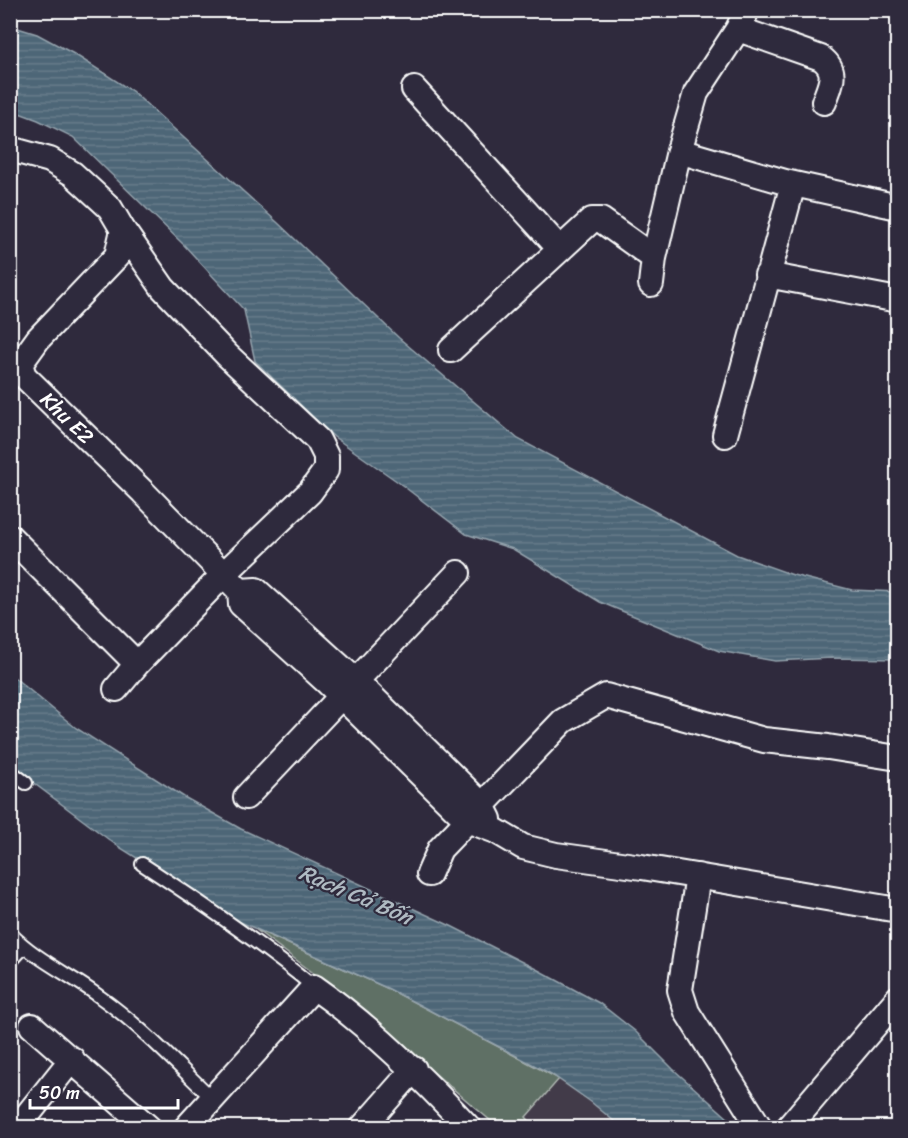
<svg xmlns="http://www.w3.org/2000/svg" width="908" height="1138" font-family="Sriracha,sans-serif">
<defs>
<pattern id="water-rules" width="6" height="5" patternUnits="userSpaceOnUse" patternTransform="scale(1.5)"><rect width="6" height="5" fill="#4d6677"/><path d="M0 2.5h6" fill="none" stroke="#687d8b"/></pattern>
</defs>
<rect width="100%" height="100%" fill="#2f2a3d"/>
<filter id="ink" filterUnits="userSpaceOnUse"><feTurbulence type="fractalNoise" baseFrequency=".0167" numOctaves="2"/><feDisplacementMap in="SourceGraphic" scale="12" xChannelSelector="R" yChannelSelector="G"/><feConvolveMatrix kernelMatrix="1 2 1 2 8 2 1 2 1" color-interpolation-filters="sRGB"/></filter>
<g filter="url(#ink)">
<!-- built -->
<path fill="#433b48" d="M 559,1079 L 591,1102 L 621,1127 L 532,1127 L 534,1126 L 526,1118 Z"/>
<!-- green -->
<path fill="#5f6f65" stroke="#afb7b2" stroke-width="1.5" d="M 255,929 L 389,989 L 559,1079 L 526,1117 L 534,1126 L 532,1128 L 498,1127 L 340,993 Z"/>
<!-- water -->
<path fill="url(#water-rules)" stroke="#94a3ad" stroke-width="1.5" d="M 11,26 L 37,34 L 74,54 L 132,91 L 277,222 L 399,338 L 518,439 L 737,555 L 793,575 L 852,590 L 897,592 L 897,659 L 831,658 L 775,661 L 719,651 L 600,602 L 513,549 L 466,534 L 398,482 L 334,437 L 255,361 L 244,310 L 184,245 L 73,137 L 38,120 L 11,110 Z
M 10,674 L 76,728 L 184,797 L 241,829 L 451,926 L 538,970 L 599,1003 L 635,1031 L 673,1069 L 729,1119 L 734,1127 L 621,1127 L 591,1102 L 551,1074 L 389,989 L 234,919 L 116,845 L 11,766 Z"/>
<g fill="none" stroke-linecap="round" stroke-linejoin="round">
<defs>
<path id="lane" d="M 10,771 L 26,783
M 142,864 C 202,903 259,942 314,987
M 10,933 C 36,960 71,975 100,997 C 141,1026 176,1064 212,1098
M 10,962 L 24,947"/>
<path id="street" d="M 738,29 L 821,58 C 839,71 830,85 824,102
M 414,89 L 560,249
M 10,149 L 50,160 L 73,174 L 110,208 L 123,230 L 117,256 L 38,339 L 20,364 L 24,376 L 143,492 L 240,591
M 679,151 L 785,182 L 898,207
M 767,275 L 898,300
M 651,284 L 654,258 L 679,151 L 696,93 L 738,29 L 747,10
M 451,350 L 592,220 L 601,220 L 654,258
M 725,435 L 793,184
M 10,537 L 137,664
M 240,591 L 241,604 L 326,681 L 467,820 L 496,831 L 523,847 L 556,855 L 642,867 L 898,910
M 240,591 L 256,590 L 357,682 L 469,792 L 482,805 L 489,819
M 116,689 L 137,664 L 224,574 L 310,492 L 326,470 L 326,456 L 318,440 L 227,355 L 163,288 L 123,230
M 246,797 L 458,573
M 429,874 L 440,849 L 563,721 L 606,696 L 764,740 L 828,747 L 898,758
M 698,876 L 680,990 L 687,1012 L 760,1128
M 32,1026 L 149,1128
M 17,1128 L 72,1059
M 186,1128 L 314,987 C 371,1027 421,1076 469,1128
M 362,1128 L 414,1069
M 788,1128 L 898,998"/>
</defs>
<!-- lane casing -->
<use href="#lane" stroke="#fff" stroke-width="16"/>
<!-- street casing -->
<use href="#street" stroke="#fff" stroke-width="28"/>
<!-- lane -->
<use href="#lane" stroke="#2f2a3d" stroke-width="12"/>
<!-- street -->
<use href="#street" stroke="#2f2a3d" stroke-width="24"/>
</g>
</g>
<g text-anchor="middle" stroke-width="4.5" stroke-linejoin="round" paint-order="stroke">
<!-- street labels -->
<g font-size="21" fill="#fff" stroke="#2f2a3d">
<text transform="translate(67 418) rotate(44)" y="7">Khu E2</text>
</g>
<!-- water labels -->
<g font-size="22" font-style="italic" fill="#afbac2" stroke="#2f2a3d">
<text transform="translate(356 894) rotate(23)" y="8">Rạch Cả Bốn</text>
</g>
</g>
<!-- margin -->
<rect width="908" height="1138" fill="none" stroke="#2f2a3d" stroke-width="36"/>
<rect x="18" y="18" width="872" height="1102" fill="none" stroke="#fff" stroke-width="2" filter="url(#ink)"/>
<!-- scale -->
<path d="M30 1099v9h148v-9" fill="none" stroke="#ffffff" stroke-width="3"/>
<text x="39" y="1099" font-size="18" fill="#ffffff" stroke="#2f2a3d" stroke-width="4.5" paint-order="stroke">50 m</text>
</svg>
